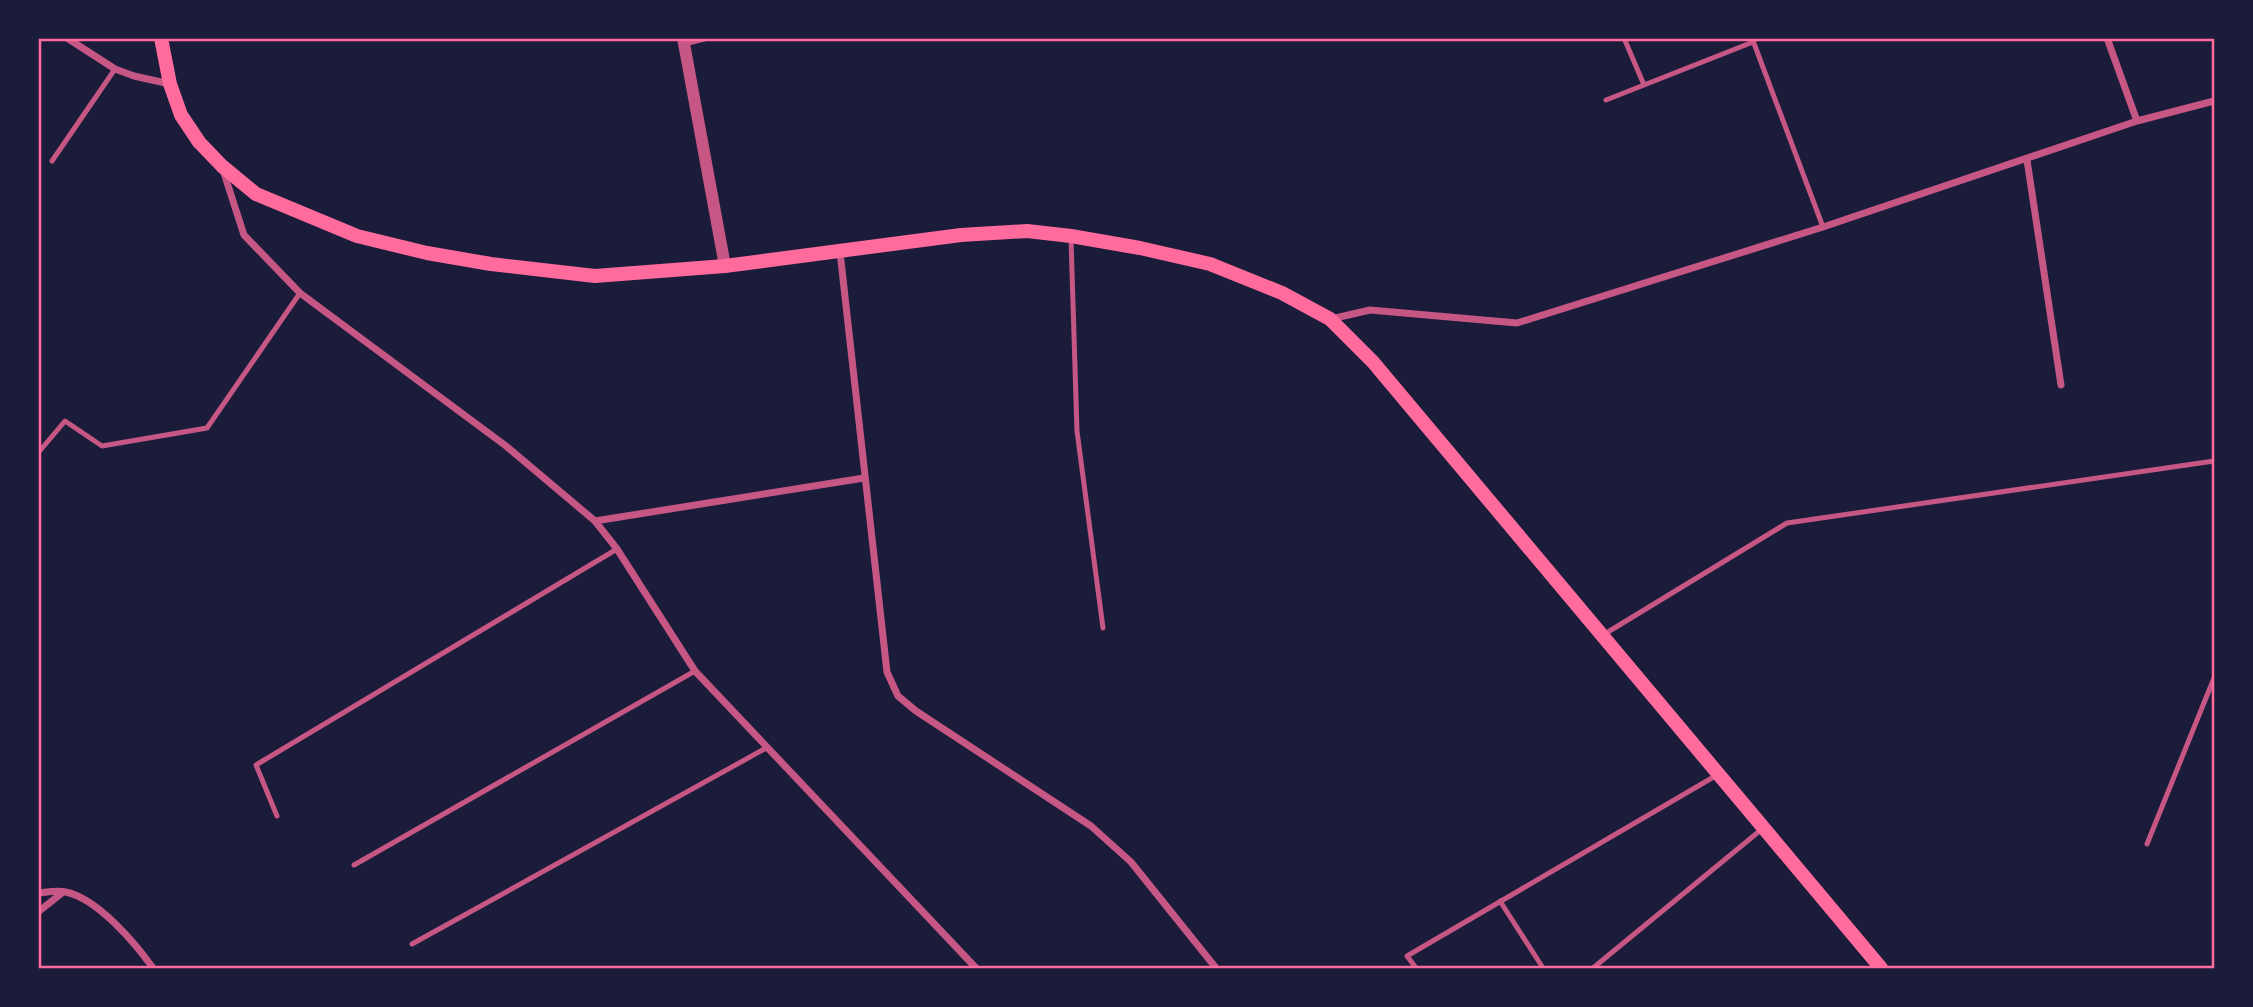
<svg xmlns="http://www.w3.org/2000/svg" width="2253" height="1007" font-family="Quicksand,sans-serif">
<rect width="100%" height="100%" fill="#1b1b3a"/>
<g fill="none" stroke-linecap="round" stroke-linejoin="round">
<!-- service -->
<path stroke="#c65784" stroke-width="5" d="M 1624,38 L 1644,85
M 1752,38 L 1823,227
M 1606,100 L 1753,42
M 52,161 L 115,69
M 1071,239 L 1077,431 L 1103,628
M 38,453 L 65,421 L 102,446 L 207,428 L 300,293
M 1603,635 L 1787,523 L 2214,461
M 277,816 L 256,765 L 617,549
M 2147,844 L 2214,678
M 354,865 L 695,671
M 1500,901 L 1543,968
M 412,944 L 768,747
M 1416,968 L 1407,956 L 1717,775
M 1593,968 L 1762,829"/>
<!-- minor -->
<path stroke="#c65784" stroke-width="7" d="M 67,38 L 115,69 L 134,76 L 170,84
M 2107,38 L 2137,121
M 684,43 L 704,38
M 2027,160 L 2061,385
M 223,170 L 244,235 L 300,293 L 506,446 L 595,521 L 617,549 L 695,671 L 976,968
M 840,252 L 887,672 L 898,696 L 916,711 L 1091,826 L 1131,862 L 1216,968
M 1331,319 L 1370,310 L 1517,323 L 1823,227 L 2137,121 L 2214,101
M 595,521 L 864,478
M 38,893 C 47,892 58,890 66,892 C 98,899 135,943 153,968
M 38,912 L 62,893"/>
<!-- tertiary -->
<path stroke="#c65784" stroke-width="12" d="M 683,38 L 725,266"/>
<!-- secondary -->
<path stroke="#ff6b9d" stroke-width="14" d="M 161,38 L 170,84 L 181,115 L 199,142 L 222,166 L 256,194 L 357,236 L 427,253 L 491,264 L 595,276 L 725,266 L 961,235 L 1027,231 L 1071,236 L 1140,248 L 1210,264 L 1282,293 L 1330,319 L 1373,362 L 1881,968"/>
</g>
<!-- border -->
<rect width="2253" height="1007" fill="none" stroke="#1b1b3a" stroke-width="80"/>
<rect x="40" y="40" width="2173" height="927" fill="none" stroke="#ff6b9d" stroke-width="2.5"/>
</svg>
